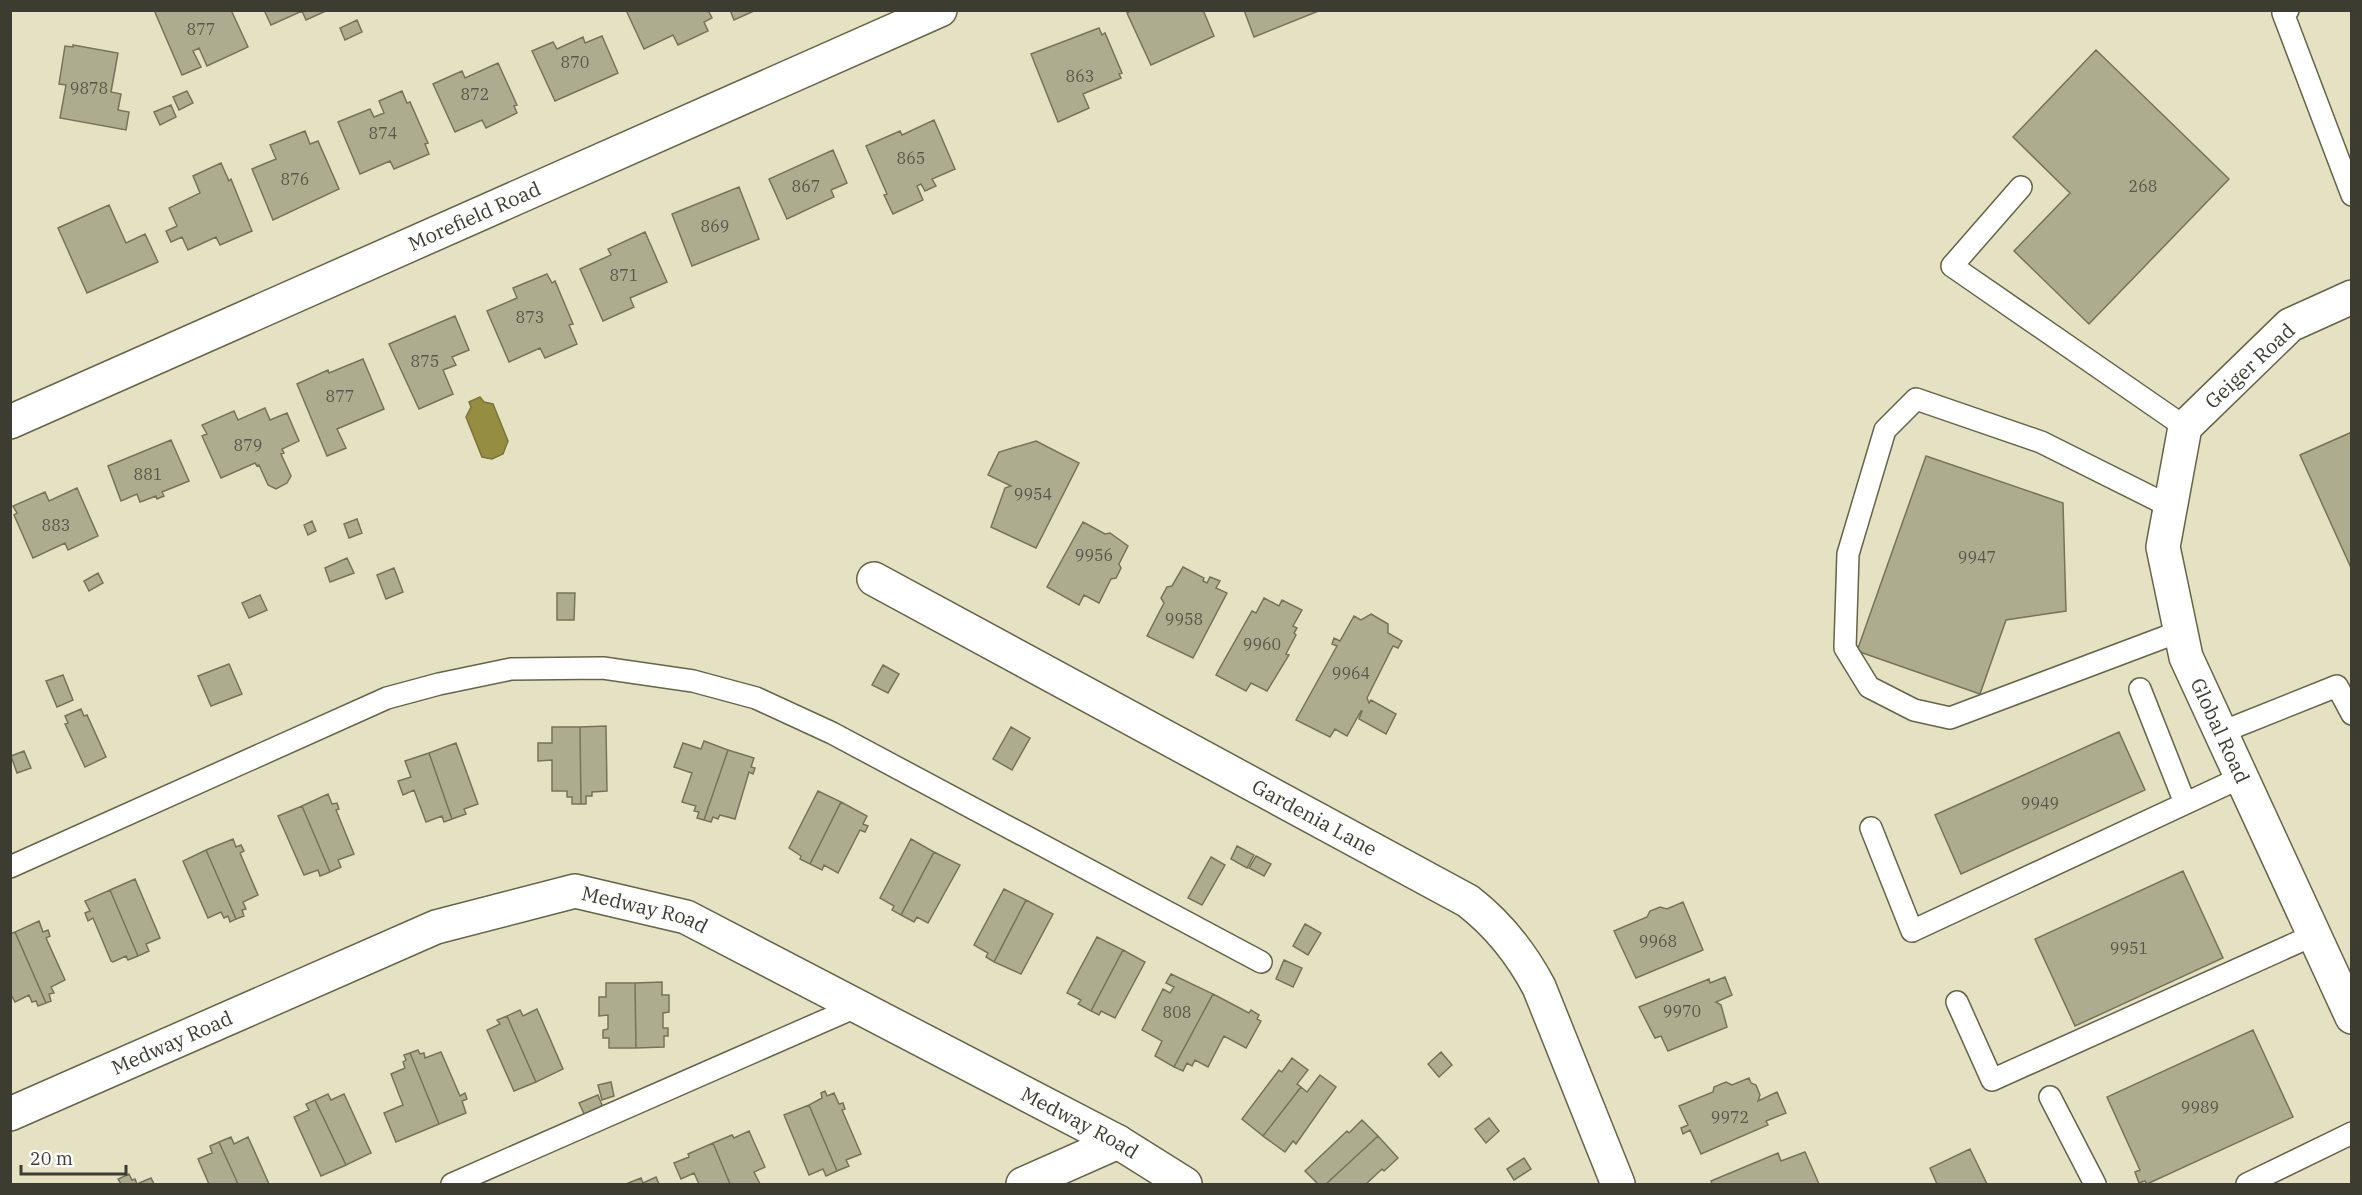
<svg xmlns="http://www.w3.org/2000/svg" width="2362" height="1195" font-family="'IBM Plex Serif',serif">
<rect width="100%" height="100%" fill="#e5e2c3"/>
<!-- water -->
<path fill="#958d40" stroke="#7b753b" stroke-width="1.5" d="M 480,397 L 484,402 L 493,404 L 508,441 L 503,454 L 492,459 L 482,457 L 466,417 L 471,407 L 469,402 Z"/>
<!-- building -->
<path fill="#aeac8e" stroke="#767458" stroke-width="1.5" d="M 154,10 L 231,10 L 248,47 L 207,66 L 199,48 L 193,51 L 201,67 L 182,75 Z
M 264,10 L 328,10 L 306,20 L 302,11 L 271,25 Z
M 626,10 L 708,10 L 712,18 L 704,22 L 708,31 L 678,45 L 673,35 L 644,49 Z
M 730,10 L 756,10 L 734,20 Z
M 1132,10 L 1203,10 L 1214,36 L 1151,65 L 1127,13 Z
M 1244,10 L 1321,10 L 1254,37 Z
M 357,20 L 362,32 L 345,40 L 340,28 Z
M 1099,28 L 1102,35 L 1105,33 L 1122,73 L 1119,74 L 1121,78 L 1083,94 L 1089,108 L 1058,122 L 1031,54 Z
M 602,36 L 618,73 L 555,101 L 532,51 L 553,42 L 557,49 L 583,37 L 585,43 Z
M 73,45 L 118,53 L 111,92 L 121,94 L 118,110 L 129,112 L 126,130 L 60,118 L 66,85 L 59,84 L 65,46 L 73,47 Z
M 2096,50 L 2229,179 L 2089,324 L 2014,251 L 2070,193 L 2013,137 Z
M 498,63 L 517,105 L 514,106 L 517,113 L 486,128 L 482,120 L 455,132 L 433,84 L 462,71 L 465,78 Z
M 187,91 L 193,103 L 179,110 L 173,97 Z
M 402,91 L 407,103 L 410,102 L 428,143 L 425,144 L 429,154 L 394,169 L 390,161 L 360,174 L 338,122 L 370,109 L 374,117 L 384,113 L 379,101 Z
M 171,105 L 176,117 L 160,125 L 154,112 Z
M 934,120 L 955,169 L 932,179 L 936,186 L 925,191 L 921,184 L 917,186 L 923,200 L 893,214 L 884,195 L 887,194 L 866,146 L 900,131 L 902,135 Z
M 305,131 L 310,144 L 318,141 L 339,189 L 273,220 L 252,169 L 276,159 L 270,145 Z
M 833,150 L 847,183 L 831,190 L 834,197 L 787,219 L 769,179 Z
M 221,163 L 229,181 L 231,179 L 252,231 L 220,245 L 216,237 L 188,250 L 182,237 L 171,242 L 166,231 L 177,226 L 169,208 L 200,193 L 193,176 Z
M 739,187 L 759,239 L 692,266 L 672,214 Z
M 109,205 L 126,243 L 145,234 L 158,262 L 87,293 L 58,228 Z
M 645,232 L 667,282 L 630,298 L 634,307 L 603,321 L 580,269 L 611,255 L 608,249 Z
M 547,274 L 552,283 L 555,281 L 573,324 L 569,325 L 577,344 L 545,358 L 540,348 L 509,362 L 487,311 L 517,298 L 513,288 Z
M 455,316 L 469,350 L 452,357 L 456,365 L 443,370 L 453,394 L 419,409 L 389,344 Z
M 363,359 L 384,409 L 337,429 L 346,448 L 327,456 L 297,384 L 328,370 L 329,373 Z
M 265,408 L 270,420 L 287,413 L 299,441 L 282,449 L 284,453 L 281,454 L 291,476 L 287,483 L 276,489 L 268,485 L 259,465 L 257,466 L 255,463 L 221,478 L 202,436 L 207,434 L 202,425 L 234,411 L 238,420 Z
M 2352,432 L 2352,570 L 2300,455 Z
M 171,440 L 189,481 L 162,492 L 164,496 L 157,499 L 156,496 L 140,502 L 137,494 L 121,501 L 108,466 Z
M 1036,441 L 1079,463 L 1036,548 L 991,527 L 1005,488 L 1011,486 L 988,475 L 999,452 Z
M 1926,456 L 2063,503 L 2066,611 L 2006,620 L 1980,694 L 1857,651 Z
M 77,488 L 98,536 L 68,550 L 65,543 L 33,558 L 14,515 L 17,513 L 13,506 L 45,492 L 49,501 Z
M 357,519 L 362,533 L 349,538 L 344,524 Z
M 312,521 L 316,531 L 308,535 L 304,525 Z
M 1083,522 L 1105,534 L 1110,533 L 1128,546 L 1119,564 L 1121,568 L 1116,578 L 1111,579 L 1099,603 L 1084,595 L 1079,605 L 1047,587 Z
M 347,558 L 354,573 L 330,582 L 325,568 Z
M 1183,567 L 1204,578 L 1203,581 L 1207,583 L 1210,577 L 1220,581 L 1216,588 L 1227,593 L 1193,658 L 1147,636 L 1164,603 L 1161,598 L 1167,587 L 1172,586 Z
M 394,568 L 403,592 L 386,599 L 377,575 Z
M 98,573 L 103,583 L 89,591 L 84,581 Z
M 557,593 L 575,593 L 574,620 L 557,620 Z
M 260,595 L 267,610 L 249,618 L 242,603 Z
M 1264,598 L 1279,606 L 1282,600 L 1302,610 L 1293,626 L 1297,628 L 1294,633 L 1296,635 L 1286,654 L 1289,655 L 1267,691 L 1251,683 L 1246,691 L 1216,675 L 1252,611 L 1256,613 Z
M 1371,614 L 1388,624 L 1388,633 L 1402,641 L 1398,648 L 1393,646 L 1367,698 L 1369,703 L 1371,700 L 1396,714 L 1386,734 L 1359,719 L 1362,711 L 1361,711 L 1347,736 L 1335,729 L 1330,737 L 1296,720 L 1337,646 L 1332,644 L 1334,638 L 1340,641 L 1354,616 L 1361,620 Z
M 229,664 L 242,694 L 211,706 L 198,676 Z
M 883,665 L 899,674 L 888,693 L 872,685 Z
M 63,675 L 73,700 L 57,707 L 46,681 Z
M 81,709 L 84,716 L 87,715 L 106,757 L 85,767 L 65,724 L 68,723 L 65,716 Z
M 606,726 L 607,791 L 592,792 L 592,796 L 586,796 L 586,804 L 581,804 L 580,727 Z
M 552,727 L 580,727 L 581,804 L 572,804 L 572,797 L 567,797 L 567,791 L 552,791 L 552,760 L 538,761 L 538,743 L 552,743 Z
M 1011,727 L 1030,738 L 1012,770 L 993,759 Z
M 2119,732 L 2145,790 L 1961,874 L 1935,815 Z
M 704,741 L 728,750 L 704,820 L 697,818 L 699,812 L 694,811 L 696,806 L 682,802 L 692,773 L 674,767 L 683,743 L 701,749 Z
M 456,743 L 478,804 L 464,809 L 466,814 L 452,819 L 429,753 Z
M 728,750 L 754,758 L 751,767 L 755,768 L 753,774 L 749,772 L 735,819 L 720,815 L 718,819 L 713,817 L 711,822 L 704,820 Z
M 24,751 L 31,768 L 17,773 L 11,756 Z
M 429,753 L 452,819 L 444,822 L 442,816 L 426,822 L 414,790 L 403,795 L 398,781 L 411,777 L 405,761 Z
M 818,791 L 841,802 L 810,864 L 800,859 L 801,856 L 789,848 Z
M 328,794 L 332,804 L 337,803 L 339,809 L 336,810 L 354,854 L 338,860 L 341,867 L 330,872 L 302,806 Z
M 841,802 L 867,816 L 863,824 L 868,826 L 865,832 L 860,830 L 838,873 L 824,865 L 822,870 L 810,864 Z
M 302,806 L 330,872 L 320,876 L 318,870 L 304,875 L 278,816 Z
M 233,839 L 236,847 L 241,845 L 244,851 L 240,853 L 258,895 L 243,902 L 246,909 L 242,910 L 244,916 L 236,919 L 206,850 Z
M 911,839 L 934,852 L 901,915 L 892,910 L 894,906 L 880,898 Z
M 1237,846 L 1254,855 L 1247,868 L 1231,859 Z
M 206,850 L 236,919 L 230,922 L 228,916 L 224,918 L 221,912 L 208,918 L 183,861 Z
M 934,852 L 960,865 L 928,923 L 917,917 L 914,922 L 901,915 Z
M 1256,856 L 1271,864 L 1264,876 L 1249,868 Z
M 1211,857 L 1225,865 L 1202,905 L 1188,898 Z
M 2183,871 L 2223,958 L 2075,1026 L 2035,939 Z
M 135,879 L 160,938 L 146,944 L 149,951 L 138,956 L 110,890 Z
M 1004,889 L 1026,900 L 994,962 L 986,957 L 988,953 L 974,945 Z
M 110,890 L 138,956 L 128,960 L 126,956 L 113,962 L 111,961 L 93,918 L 88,921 L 85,913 L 90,911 L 85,901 Z
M 1026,900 L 1053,914 L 1021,974 L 994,962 Z
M 1683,902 L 1703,950 L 1636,978 L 1614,931 L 1647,917 L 1650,911 L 1660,907 L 1667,909 Z
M 39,921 L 43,932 L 48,930 L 50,936 L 46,938 L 65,980 L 51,987 L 54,993 L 49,994 L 51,1001 L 46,1003 L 15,932 Z
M 1305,924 L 1321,933 L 1308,955 L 1293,946 Z
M 15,932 L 46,1003 L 38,1006 L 36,1001 L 32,1002 L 29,995 L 15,1002 L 10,993 L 10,934 Z
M 1097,937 L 1123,950 L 1091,1011 L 1078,1004 L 1081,1000 L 1067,993 Z
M 1123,950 L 1145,962 L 1115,1018 L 1101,1011 L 1099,1015 L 1091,1011 Z
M 1284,960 L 1302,968 L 1293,987 L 1276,979 Z
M 1171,974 L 1213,994 L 1174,1067 L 1155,1056 L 1162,1041 L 1142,1030 L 1163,989 L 1170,993 L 1174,987 L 1166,983 Z
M 1725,977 L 1732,995 L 1716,1002 L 1721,1005 L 1727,1027 L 1668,1051 L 1661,1036 L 1655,1038 L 1639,1007 L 1709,979 L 1710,983 Z
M 662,982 L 662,995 L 669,995 L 669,1012 L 663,1013 L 663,1028 L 668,1028 L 668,1036 L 664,1036 L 664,1047 L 636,1048 L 635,983 Z
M 606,983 L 635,983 L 636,1048 L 609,1048 L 609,1038 L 603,1038 L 603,1030 L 608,1029 L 608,1015 L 599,1016 L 599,997 L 606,997 Z
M 1213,994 L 1249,1013 L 1251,1010 L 1259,1015 L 1257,1019 L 1261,1021 L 1246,1048 L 1224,1036 L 1208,1067 L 1195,1060 L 1192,1066 L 1187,1063 L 1183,1071 L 1174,1067 Z
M 537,1009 L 563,1069 L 536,1082 L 507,1016 L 520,1010 L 523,1016 Z
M 507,1016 L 536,1082 L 514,1091 L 487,1030 L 500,1024 L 497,1020 Z
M 2253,1030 L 2293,1117 L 2147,1184 L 2145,1181 L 2139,1183 L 2135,1172 L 2140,1170 L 2107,1097 Z
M 418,1050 L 420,1054 L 424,1053 L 425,1058 L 441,1052 L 460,1096 L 465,1093 L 467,1099 L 462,1101 L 466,1113 L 439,1124 L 410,1053 Z
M 1441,1052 L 1452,1065 L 1439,1077 L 1428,1064 Z
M 410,1053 L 439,1124 L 396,1142 L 384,1113 L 403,1105 L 391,1074 L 405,1068 L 403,1062 L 406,1060 L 404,1055 Z
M 1292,1058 L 1308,1070 L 1297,1084 L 1301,1087 L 1263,1136 L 1242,1119 L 1279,1070 L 1282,1072 Z
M 1320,1075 L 1336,1087 L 1296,1144 L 1293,1141 L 1285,1152 L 1263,1136 L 1301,1087 L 1307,1092 Z
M 1749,1078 L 1751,1083 L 1756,1085 L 1760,1095 L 1758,1101 L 1777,1092 L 1786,1113 L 1766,1121 L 1768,1125 L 1701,1154 L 1690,1130 L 1683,1134 L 1681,1128 L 1688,1125 L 1679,1106 L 1713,1092 L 1714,1087 L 1726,1082 L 1732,1085 Z
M 611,1082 L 614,1096 L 602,1100 L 598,1085 Z
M 825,1091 L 827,1096 L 834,1093 L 839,1104 L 843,1103 L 845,1109 L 842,1110 L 861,1154 L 846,1160 L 849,1166 L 837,1171 L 809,1105 L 822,1098 L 821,1093 Z
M 328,1094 L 331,1100 L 344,1094 L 371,1153 L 346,1165 L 315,1100 Z
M 598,1095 L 604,1110 L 586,1118 L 579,1103 Z
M 315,1100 L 346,1165 L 321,1176 L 294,1117 L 309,1110 L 306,1104 Z
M 809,1105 L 837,1171 L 826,1176 L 823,1169 L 809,1175 L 784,1115 Z
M 1489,1118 L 1499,1131 L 1486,1143 L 1475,1129 Z
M 1362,1120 L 1378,1136 L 1326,1184 L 1318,1184 L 1305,1171 L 1347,1131 L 1349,1133 Z
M 749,1131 L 765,1167 L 754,1172 L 760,1184 L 730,1184 L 713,1143 L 732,1135 L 734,1138 Z
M 1378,1136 L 1398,1158 L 1384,1171 L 1382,1169 L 1366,1184 L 1326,1184 Z
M 231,1137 L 234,1144 L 248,1137 L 269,1184 L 238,1184 L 219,1142 Z
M 219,1142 L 238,1184 L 209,1184 L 198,1159 L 212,1153 L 210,1146 Z
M 713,1143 L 730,1184 L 699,1184 L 694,1173 L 681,1179 L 674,1163 L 689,1157 L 688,1154 Z
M 1970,1149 L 1987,1184 L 1937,1184 L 1930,1168 Z
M 1805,1152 L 1819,1184 L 1712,1184 L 1711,1181 L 1778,1153 L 1781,1161 Z
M 1524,1158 L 1531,1169 L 1514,1180 L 1507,1169 Z
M 129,1174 L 132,1180 L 135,1179 L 137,1184 L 151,1178 L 154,1184 L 121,1184 L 118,1179 Z
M 656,1177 L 659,1184 L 626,1184 L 641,1178 L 643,1183 Z"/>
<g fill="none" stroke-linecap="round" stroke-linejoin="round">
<defs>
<path id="service" d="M 2288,10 L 2283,13 L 2352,195
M 2021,187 L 1952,266 L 2185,427
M 2171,507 L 2041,442 L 1916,399 L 1885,430 L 1848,554 L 1845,648 L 1869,687 L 1914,710 L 1950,718 L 2181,631
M 2140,689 L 2185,803
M 2222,732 L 2337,686 L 2352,714
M 1871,828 L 1912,931 L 2242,777
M 10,867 L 387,698 L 439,684 L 511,669 L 603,668 L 693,681 L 756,698 L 832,733 L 1261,962
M 1957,1002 L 1992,1080 L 2314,935
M 2050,1097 L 2095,1184
M 452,1184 L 858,1006
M 2247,1184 L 2352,1133"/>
<g id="minor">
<path id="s1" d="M 2352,297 L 2290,325 L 2185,427 L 2163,547 L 2186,657 L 2352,1017"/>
<path id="s2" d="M 10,422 L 940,10"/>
<path id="s3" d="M 874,579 L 1468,901 C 1499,925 1521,953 1539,987 L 1618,1184"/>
<path id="s4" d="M 10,1114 L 436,927 L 575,891 L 686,917 L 1118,1142 L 1185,1184"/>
<path d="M 1023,1184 L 1118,1142"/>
</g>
</defs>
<!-- service casing -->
<use href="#service" stroke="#656348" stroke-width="24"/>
<!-- minor casing -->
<use href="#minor" stroke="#656348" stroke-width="36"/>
<!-- service -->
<use href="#service" stroke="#fff" stroke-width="21"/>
<!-- minor -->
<use href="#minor" stroke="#fff" stroke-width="33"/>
</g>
<g text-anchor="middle" stroke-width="4.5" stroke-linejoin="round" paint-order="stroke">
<!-- number labels -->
<g font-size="16" fill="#595848">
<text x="201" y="35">877</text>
<text x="575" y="68">870</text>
<text x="1080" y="82">863</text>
<text x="89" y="94">9878</text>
<text x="475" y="100">872</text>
<text x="383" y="139">874</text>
<text x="911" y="164">865</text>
<text x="295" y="185">876</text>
<text x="806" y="192">867</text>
<text x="2143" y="192">268</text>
<text x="715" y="232">869</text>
<text x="624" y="281">871</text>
<text x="530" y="323">873</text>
<text x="425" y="367">875</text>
<text x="340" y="402">877</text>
<text x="248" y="451">879</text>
<text x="148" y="480">881</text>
<text x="1033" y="500">9954</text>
<text x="56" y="531">883</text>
<text x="1094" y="561">9956</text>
<text x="1977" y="563">9947</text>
<text x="1184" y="625">9958</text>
<text x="1262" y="650">9960</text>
<text x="1351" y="679">9964</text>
<text x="2040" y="809">9949</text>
<text x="1658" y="947">9968</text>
<text x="2129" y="954">9951</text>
<text x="1682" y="1017">9970</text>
<text x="1177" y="1018">808</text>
<text x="2200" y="1113">9989</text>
<text x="1730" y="1123">9972</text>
</g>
<!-- street labels -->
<g font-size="20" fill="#3d3c30" stroke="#fff">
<text dy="7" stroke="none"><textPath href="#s2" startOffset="508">Morefield Road</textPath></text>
<text transform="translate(2250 366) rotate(-43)" y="7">Geiger Road</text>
<text dy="7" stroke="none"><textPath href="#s1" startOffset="530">Global Road</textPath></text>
<text dy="7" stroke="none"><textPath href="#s3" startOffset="501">Gardenia Lane</textPath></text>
<text dy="7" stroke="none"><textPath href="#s4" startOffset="681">Medway Road</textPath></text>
<text dy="7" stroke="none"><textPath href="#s4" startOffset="177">Medway Road</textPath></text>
<text dy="7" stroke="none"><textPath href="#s4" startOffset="1167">Medway Road</textPath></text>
</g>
</g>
<!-- border -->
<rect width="2362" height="1195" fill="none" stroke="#3d3c30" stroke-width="24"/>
<!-- scale -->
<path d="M21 1165v9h105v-9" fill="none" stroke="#3d3c30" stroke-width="3"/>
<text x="30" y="1165" font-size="18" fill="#3d3c30" stroke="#ffffff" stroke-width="4.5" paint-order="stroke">20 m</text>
</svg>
